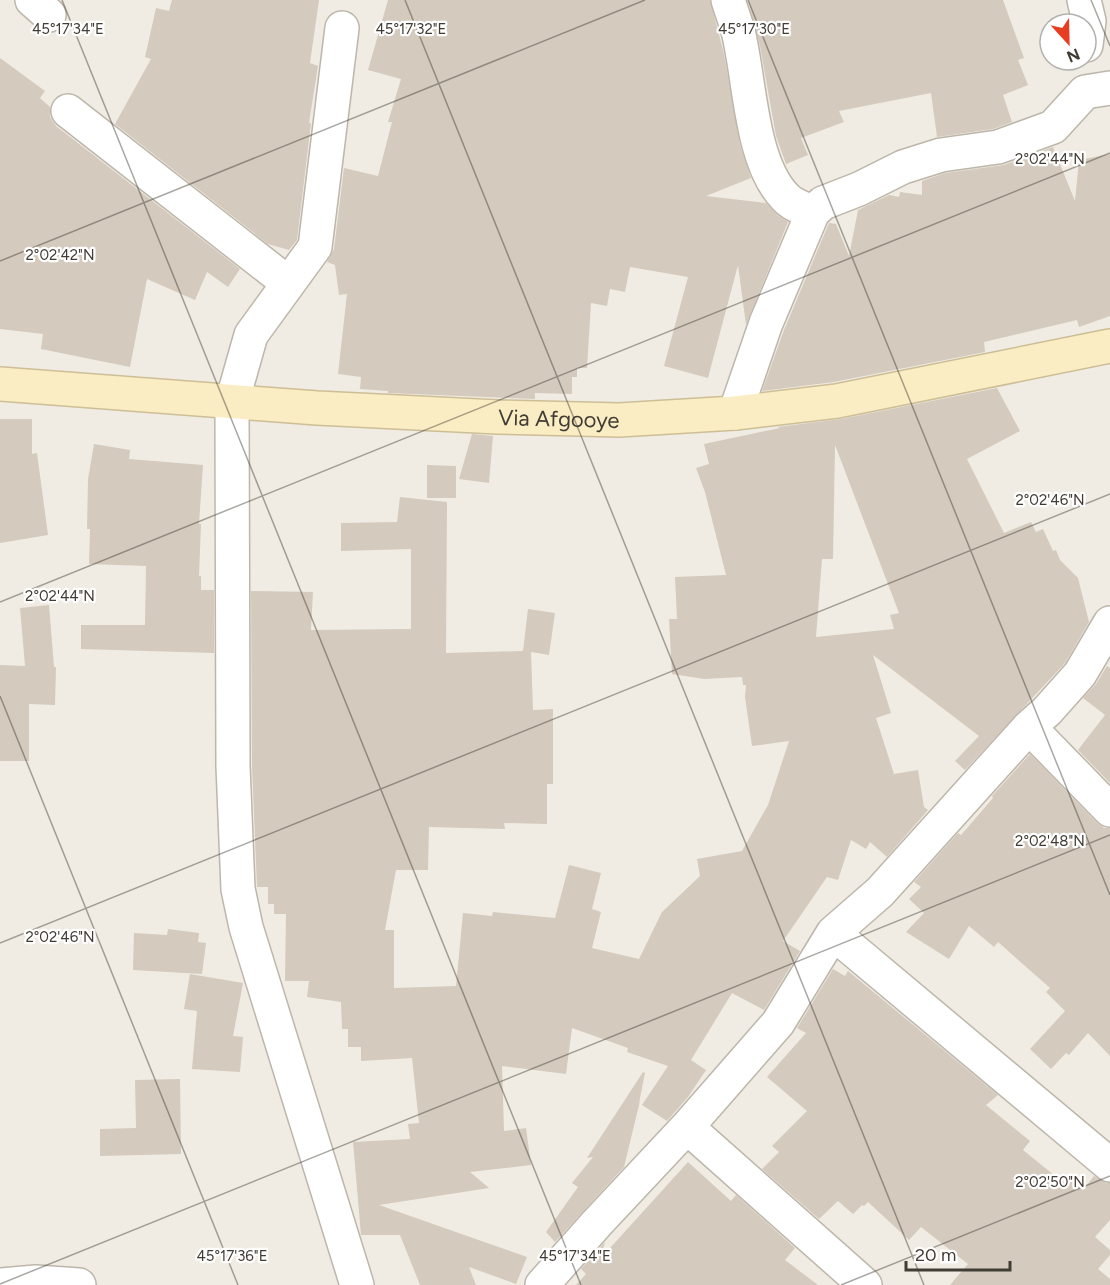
<svg xmlns="http://www.w3.org/2000/svg" width="1110" height="1285" font-family="Figtree,sans-serif">
<rect width="100%" height="100%" fill="#f0ece3"/>
<!-- building -->
<path fill="#d4cabd" fill-rule="evenodd" d="M 172,0 L 319,0 L 310,63 L 318,66 L 309,123 L 311,123 L 297,240 L 289,250 L 268,244 L 115,124 L 151,59 L 145,57 L 156,8 L 169,11 Z
M 388,0 L 710,0 L 724,54 L 740,145 L 751,178 L 706,196 L 766,203 L 777,215 L 788,222 L 746,325 L 738,265 L 708,378 L 664,366 L 688,277 L 630,267 L 625,292 L 610,289 L 607,306 L 591,303 L 587,368 L 577,368 L 577,377 L 572,377 L 572,394 L 535,393 L 535,399 L 388,393 L 388,391 L 360,389 L 361,377 L 338,374 L 347,294 L 339,295 L 335,265 L 327,262 L 334,249 L 344,168 L 378,176 L 392,122 L 388,122 L 401,79 L 368,70 Z
M 748,0 L 1003,0 L 1024,58 L 1018,60 L 1028,85 L 1003,95 L 1012,122 L 993,129 L 937,137 L 931,93 L 839,111 L 844,122 L 801,138 L 808,155 L 786,164 L 776,136 L 760,46 Z
M 0,58 L 45,91 L 40,98 L 50,107 L 50,117 L 56,126 L 240,269 L 228,287 L 207,272 L 195,300 L 147,279 L 130,367 L 41,349 L 43,334 L 0,329 Z
M 1053,147 L 1075,201 L 1079,160 L 1110,154 L 1110,316 L 1079,327 L 1077,320 L 984,342 L 985,352 L 834,382 L 762,391 L 784,330 L 829,223 L 836,224 L 849,256 L 858,210 L 889,195 L 899,197 L 900,192 L 922,195 L 922,181 L 945,173 L 1004,165 Z
M 997,388 L 1020,431 L 967,459 L 1004,533 L 1031,522 L 1036,532 L 1043,529 L 1053,551 L 1056,550 L 1060,560 L 1078,578 L 1089,622 L 1065,663 L 965,770 L 955,761 L 979,736 L 873,655 L 891,713 L 876,718 L 894,774 L 918,770 L 924,807 L 928,810 L 887,857 L 870,842 L 866,849 L 851,840 L 838,880 L 827,877 L 783,941 L 800,951 L 764,1010 L 732,993 L 691,1060 L 706,1070 L 688,1097 L 667,1121 L 642,1105 L 668,1066 L 627,1052 L 628,1048 L 572,1028 L 566,1074 L 502,1066 L 504,1131 L 526,1128 L 531,1165 L 470,1172 L 489,1188 L 379,1205 L 527,1257 L 516,1284 L 469,1267 L 476,1285 L 420,1285 L 400,1235 L 361,1235 L 353,1142 L 410,1139 L 408,1124 L 419,1123 L 412,1058 L 361,1061 L 361,1047 L 348,1047 L 348,1029 L 342,1029 L 341,1002 L 307,997 L 309,981 L 285,981 L 286,914 L 274,914 L 274,904 L 268,904 L 268,887 L 257,887 L 252,766 L 251,591 L 313,592 L 311,630 L 411,629 L 411,549 L 341,551 L 341,523 L 397,522 L 400,497 L 447,502 L 446,653 L 523,651 L 528,609 L 555,613 L 549,655 L 531,652 L 533,710 L 553,709 L 553,784 L 547,784 L 547,824 L 504,823 L 505,829 L 429,827 L 428,870 L 396,870 L 385,930 L 394,930 L 394,988 L 456,986 L 463,913 L 492,916 L 493,912 L 555,918 L 569,865 L 601,873 L 592,909 L 601,912 L 592,948 L 639,959 L 662,912 L 700,876 L 697,859 L 742,851 L 768,805 L 789,741 L 752,746 L 745,697 L 746,685 L 743,685 L 742,677 L 704,679 L 672,674 L 669,619 L 677,619 L 675,577 L 726,575 L 705,492 L 696,468 L 709,464 L 704,444 L 780,428 L 777,427 L 841,419 ZM 835,445 L 899,613 L 890,615 L 894,629 L 816,637 L 822,559 L 833,559 Z
M 0,419 L 32,419 L 32,454 L 37,453 L 48,535 L 0,543 Z
M 472,434 L 493,436 L 489,483 L 459,479 Z
M 94,444 L 130,450 L 129,459 L 203,465 L 199,524 L 201,524 L 199,576 L 201,576 L 201,590 L 214,590 L 214,653 L 81,649 L 81,625 L 145,625 L 146,566 L 89,564 L 90,529 L 87,529 L 88,479 Z
M 427,465 L 456,466 L 456,498 L 427,498 Z
M 49,605 L 54,667 L 56,667 L 55,705 L 29,704 L 29,761 L 0,761 L 0,665 L 25,666 L 20,608 Z
M 1107,666 L 1110,668 L 1110,783 L 1078,750 L 1105,715 L 1083,698 L 1096,684 Z
M 1030,754 L 1097,823 L 1104,828 L 1110,828 L 1110,1056 L 1088,1033 L 1069,1055 L 1066,1053 L 1051,1069 L 1030,1049 L 1065,1011 L 1046,992 L 1050,988 L 998,942 L 994,947 L 969,926 L 949,959 L 906,932 L 924,913 L 909,899 L 921,887 L 914,882 L 958,833 L 961,835 L 993,798 L 992,796 Z
M 168,929 L 199,933 L 198,942 L 206,943 L 202,974 L 133,970 L 134,933 L 167,935 Z
M 833,969 L 845,976 L 848,971 L 859,980 L 998,1095 L 986,1105 L 1030,1141 L 1023,1150 L 1065,1184 L 1069,1179 L 1083,1190 L 1094,1176 L 1106,1183 L 1110,1183 L 1110,1220 L 1095,1237 L 1110,1250 L 1110,1255 L 1098,1269 L 1110,1279 L 1110,1285 L 950,1285 L 968,1264 L 921,1227 L 909,1240 L 868,1202 L 864,1206 L 862,1205 L 853,1214 L 838,1201 L 819,1219 L 762,1169 L 779,1152 L 772,1146 L 807,1111 L 767,1077 L 806,1033 L 797,1028 Z
M 190,974 L 243,983 L 233,1036 L 243,1037 L 240,1072 L 192,1069 L 197,1011 L 184,1009 Z
M 643,1072 L 645,1073 L 639,1103 L 640,1101 L 624,1167 L 555,1242 L 546,1232 L 578,1187 L 572,1183 L 593,1157 L 587,1158 Z
M 180,1079 L 181,1154 L 100,1156 L 100,1129 L 136,1128 L 135,1080 Z
M 688,1162 L 731,1201 L 736,1195 L 795,1248 L 785,1260 L 818,1285 L 576,1285 L 586,1274 L 581,1269 L 605,1242 L 601,1258 Z"/>
<g fill="none" stroke-linecap="round" stroke-linejoin="round">
<defs>
<path id="street" d="M 32,0 L 49,15
M 728,0 C 731,10 735,20 738,31 C 750,78 750,161 785,197 C 793,206 803,208 813,212
M 1084,0 L 1089,21 L 1086,45
M 342,28 L 315,247 L 251,335 L 232,402 L 233,766 L 238,889 L 246,927 L 357,1285
M 68,111 L 288,283
M 735,413 L 766,323 L 813,212 L 823,203 L 859,189 L 903,167 L 941,155 L 998,147 L 1053,127 L 1085,92 L 1110,88
M 1029,727 L 1110,810
M 833,933 L 1110,1165
M 687,1127 L 865,1285
M 0,1285 L 36,1282 L 79,1285
M 542,1285 L 597,1223 L 687,1127 L 778,1023 L 833,933 L 880,892 L 1029,727 L 1047,711 L 1080,674 L 1110,623"/>
<g id="secondary">
<path id="s1" d="M 0,384 L 317,408 L 498,417 L 619,420 L 735,413 L 837,401 L 1110,346"/>
</g>
</defs>
<!-- street casing -->
<use href="#street" stroke="#bdb6aa" stroke-width="36"/>
<!-- secondary casing -->
<use href="#secondary" stroke="#cdbe96" stroke-width="36"/>
<!-- street -->
<use href="#street" stroke="#fff" stroke-width="33"/>
<!-- secondary -->
<use href="#secondary" stroke="#faecc3" stroke-width="33"/>
</g>
<!-- ticks -->
<path fill="none" stroke="#413c34" stroke-width="1.5" stroke-opacity="0.45" d="M 62,0 L 581,1285M 405,0 L 924,1285M 748,0 L 1110,895M 1091,0 L 1110,46M 0,261 L 645,0M 0,602 L 1110,153M 0,696 L 238,1285M 0,943 L 1110,494M 0,1284 L 1110,835M 841,1285 L 1110,1176"/>
<g text-anchor="middle" stroke-width="4.5" stroke-linejoin="round" paint-order="stroke">
<!-- street labels -->
<g font-size="22" fill="#413c34" stroke="#fff">
<text dy="8" stroke="none"><textPath href="#s1" startOffset="560">Via Afgooye</textPath></text>
</g>
</g>
<g font-size="15" text-anchor="middle" fill="#413c34" stroke="#fff" stroke-width="4.5" stroke-linejoin="round" paint-order="stroke">
<text x="68" y="34">45°17'34"E</text>
<text x="411" y="34">45°17'32"E</text>
<text x="754" y="34">45°17'30"E</text>
<text x="1050" y="164">2°02'44"N</text>
<text x="60" y="260">2°02'42"N</text>
<text x="1050" y="505">2°02'46"N</text>
<text x="60" y="601">2°02'44"N</text>
<text x="1050" y="846">2°02'48"N</text>
<text x="60" y="942">2°02'46"N</text>
<text x="1050" y="1187">2°02'50"N</text>
<text x="232" y="1261">45°17'36"E</text>
<text x="575" y="1261">45°17'34"E</text>
</g>
<!-- north arrow -->
<g transform="translate(1068 42) rotate(158)"><circle r="28" fill="#ffffff" stroke="#b3b1ae" stroke-width="1.5"/>
<path d="M0-4.5L10 22L0 15L-10 22Z" fill="#e93d22"/>
<text y="-9" font-size="16" font-weight="bold" text-anchor="middle" fill="#413c34">N</text>
</g>
<!-- scale -->
<path d="M906 1261v9h104v-9" fill="none" stroke="#413c34" stroke-width="3"/>
<text x="915" y="1261" font-size="18" fill="#413c34" stroke="#ffffff" stroke-width="4.5" paint-order="stroke">20 m</text>
</svg>
